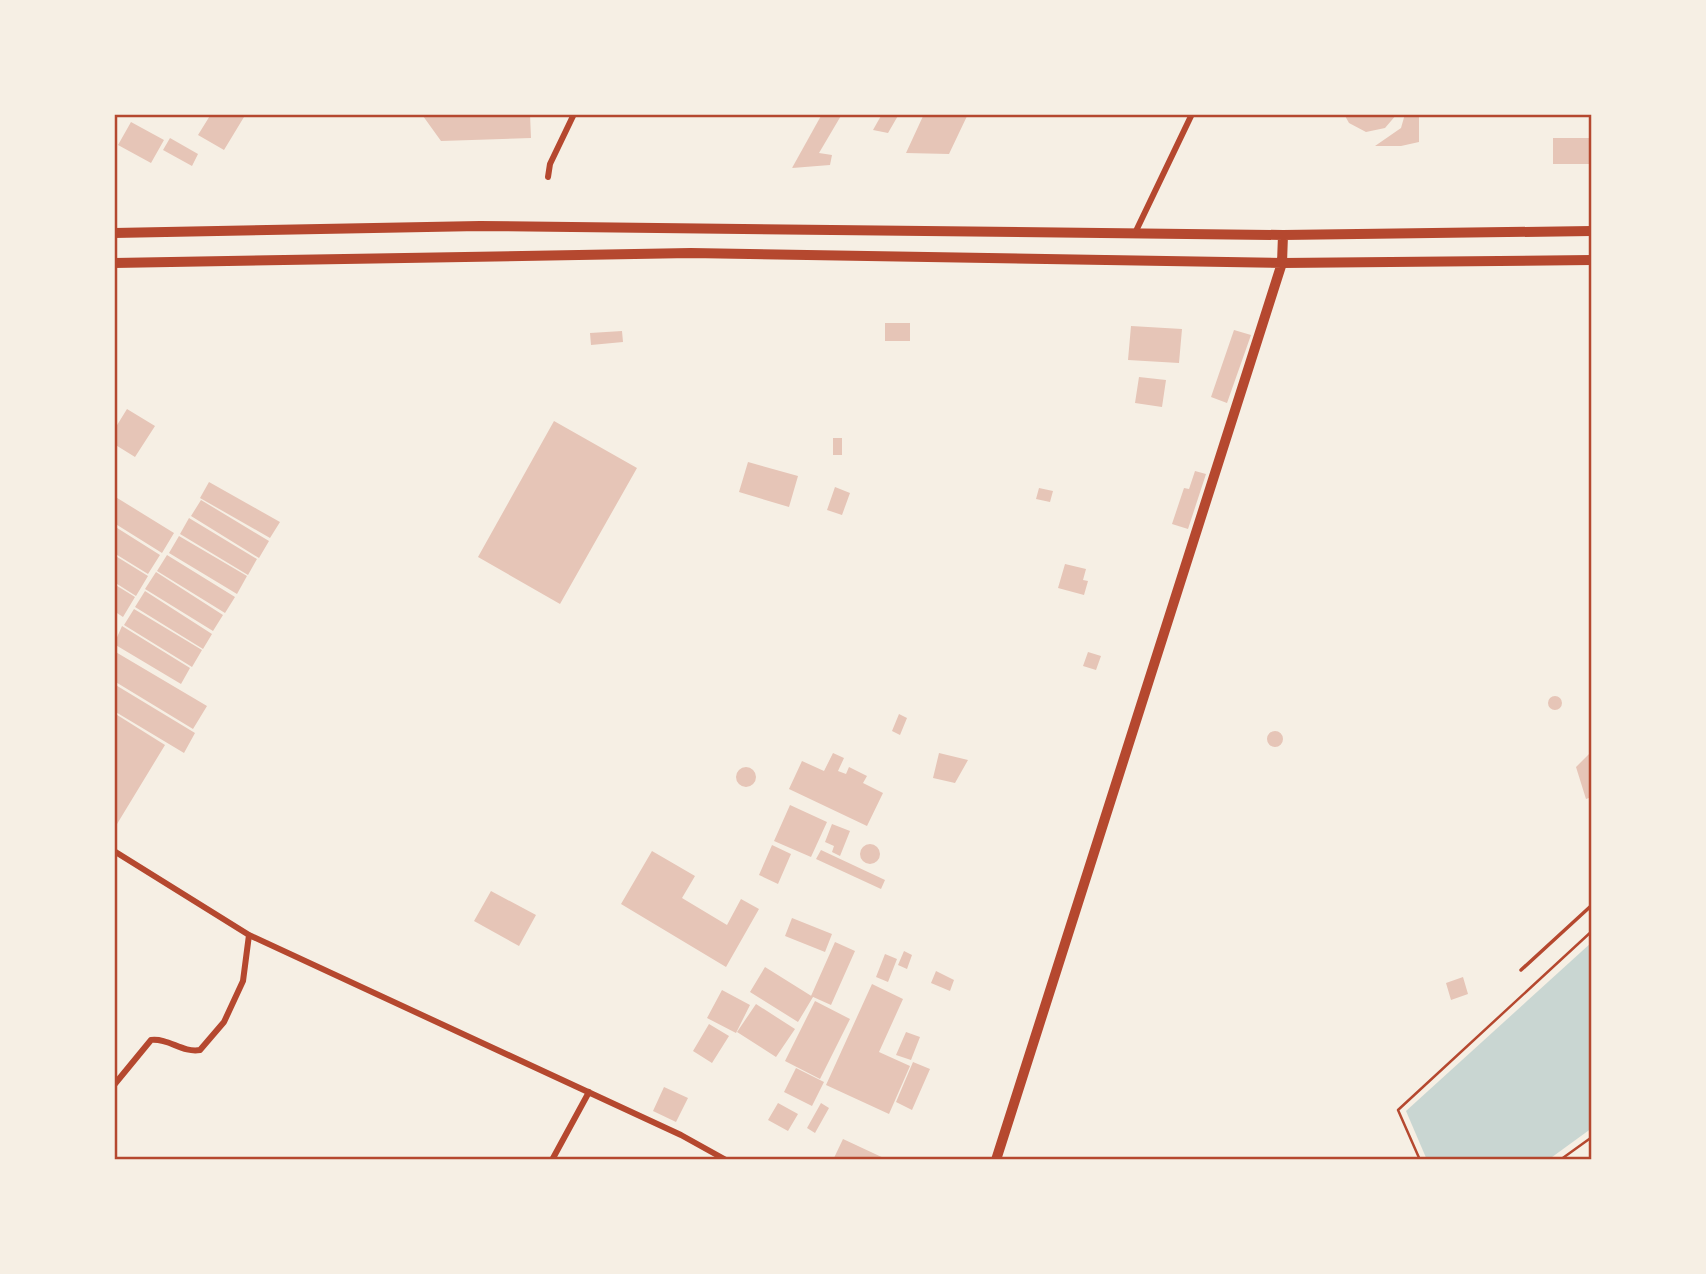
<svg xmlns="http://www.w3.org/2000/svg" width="1706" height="1274" font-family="Inter,sans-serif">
<rect width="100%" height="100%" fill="#f6efe4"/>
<!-- water -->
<path fill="#c9d6d2" d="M 1592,942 L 1592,1128 L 1548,1160 L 1427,1160 L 1406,1111 Z"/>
<!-- building -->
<path fill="#e6c5b7" d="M 211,114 L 239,114 L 244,117 L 224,150 L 198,135 Z
M 480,114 L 530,114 L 531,138 L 441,141 L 423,116 Z
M 822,114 L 842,114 L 819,153 L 832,155 L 830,165 L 792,168 Z
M 882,114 L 899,114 L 888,133 L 873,130 Z
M 924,114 L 968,114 L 949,154 L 906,153 Z
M 1344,114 L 1397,114 L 1385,128 L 1366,132 L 1349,123 Z
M 1405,114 L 1419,114 L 1419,142 L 1401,146 L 1375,146 L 1401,128 Z
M 131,122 L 164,140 L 151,163 L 118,145 Z
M 170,138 L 198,154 L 192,166 L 163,150 Z
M 1553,138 L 1592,138 L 1592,164 L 1553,164 Z
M 885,323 L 910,323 L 910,341 L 885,341 Z
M 1131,326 L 1182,329 L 1179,363 L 1128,360 Z
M 1234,330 L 1251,335 L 1227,403 L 1211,397 Z
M 622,331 L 623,342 L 591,345 L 590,333 Z
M 1139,377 L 1166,380 L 1162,407 L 1135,403 Z
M 127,409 L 155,426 L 135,457 L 114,444 L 114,430 Z
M 554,421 L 637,468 L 560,604 L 478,557 Z
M 833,438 L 842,438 L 842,455 L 833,455 Z
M 748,462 L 798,476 L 789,507 L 739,492 Z
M 1195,471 L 1206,474 L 1188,529 L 1172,524 L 1184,488 L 1189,489 Z
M 209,482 L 280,522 L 270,538 L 200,498 Z
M 835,487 L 850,493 L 842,515 L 827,510 Z
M 1039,488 L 1053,491 L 1050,502 L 1036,499 Z
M 114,496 L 174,533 L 162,553 L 114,523 Z
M 201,500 L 269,541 L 259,558 L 191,516 Z
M 189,518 L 257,559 L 248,575 L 180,534 Z
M 114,526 L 160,555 L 148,574 L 114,553 Z
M 179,536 L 247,576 L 237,594 L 169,553 Z
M 114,555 L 148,576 L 136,596 L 114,582 Z
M 167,555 L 235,597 L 225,613 L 157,571 Z
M 1065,564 L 1086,569 L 1083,580 L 1088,581 L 1084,595 L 1058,588 Z
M 156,572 L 223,615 L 213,631 L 145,589 Z
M 114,584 L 135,597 L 123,617 L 114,611 Z
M 145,591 L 212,634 L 203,649 L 135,607 Z
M 134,609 L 202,650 L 192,667 L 124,625 Z
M 122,626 L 190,668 L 181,684 L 114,644 Z
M 114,651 L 207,706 L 193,729 L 114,681 Z
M 1088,652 L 1101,656 L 1096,670 L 1083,666 Z
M 114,684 L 195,733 L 184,753 L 114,711 Z
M1548 703a7 7 0 1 1 14 0a7 7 0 1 1-14 0Z
M 114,713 L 165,745 L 114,829 Z
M 899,714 L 907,718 L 900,735 L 892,731 Z
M1267 739a8 8 0 1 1 16 0a8 8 0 1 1-16 0Z
M 1592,751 L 1592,797 L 1586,799 L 1576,767 Z
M 833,753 L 844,758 L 838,771 L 846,774 L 849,767 L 867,776 L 863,783 L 883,793 L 867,826 L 789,789 L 802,761 L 824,771 Z
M 939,753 L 968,760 L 955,783 L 933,778 Z
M736 777a10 10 0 1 1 20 0a10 10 0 1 1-20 0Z
M 790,805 L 827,822 L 811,857 L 774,841 Z
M 832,824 L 850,831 L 840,856 L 832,852 L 834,846 L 825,842 Z
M860 854a10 10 0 1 1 20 0a10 10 0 1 1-20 0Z
M 772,845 L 791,854 L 778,884 L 759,875 Z
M 821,850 L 885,880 L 881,889 L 816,859 Z
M 652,851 L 695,876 L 682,898 L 727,925 L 741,899 L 759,909 L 726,967 L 621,904 Z
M 491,891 L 536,915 L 519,946 L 474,921 Z
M 792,918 L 832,934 L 825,952 L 785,936 Z
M 835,942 L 855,951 L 831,1005 L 811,996 Z
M 904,951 L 912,955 L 907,969 L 898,965 Z
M 885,954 L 897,959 L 888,982 L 876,977 Z
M 765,967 L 813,997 L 798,1022 L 750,992 Z
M 936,971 L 954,980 L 950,991 L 931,983 Z
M 1463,977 L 1468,994 L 1451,1000 L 1446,983 Z
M 872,984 L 903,999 L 879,1052 L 910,1066 L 889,1114 L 826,1085 Z
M 722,990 L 750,1005 L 736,1033 L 707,1018 Z
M 815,1001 L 850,1019 L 820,1079 L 785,1061 Z
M 756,1004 L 795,1029 L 776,1057 L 737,1032 Z
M 709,1024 L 729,1036 L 712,1063 L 693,1051 Z
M 906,1032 L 920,1037 L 911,1060 L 896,1055 Z
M 913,1062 L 930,1069 L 912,1110 L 896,1102 Z
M 796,1068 L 824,1082 L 812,1106 L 784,1092 Z
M 664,1087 L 688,1098 L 676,1122 L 653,1111 Z
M 778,1103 L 798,1114 L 788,1131 L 768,1120 Z
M 821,1103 L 829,1108 L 815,1133 L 807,1128 Z
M 843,1139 L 888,1160 L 833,1160 Z"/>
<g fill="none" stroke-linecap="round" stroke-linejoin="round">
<!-- path -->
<path stroke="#b5482f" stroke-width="2.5" d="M 1420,1160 L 1398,1110 L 1592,931
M 1560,1160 L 1592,1137"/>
<!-- service -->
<path stroke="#b5482f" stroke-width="3.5" d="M 1521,970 L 1592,905"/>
<!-- minor -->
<path stroke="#b5482f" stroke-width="6" d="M 548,177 L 550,164 L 574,114
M 1135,233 L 1192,114
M 114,851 L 249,935 L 681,1135 L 726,1160
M 114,1085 L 151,1040 C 169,1038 182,1053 200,1050 L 224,1022 L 243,981 L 249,935
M 552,1160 L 589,1092"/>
<!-- trunk -->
<path stroke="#b5482f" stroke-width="10" d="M 114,233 L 480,226 L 1283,235 L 1592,231
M 114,263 L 691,253 L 1282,263 L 1592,260
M 996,1160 L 1282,263 L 1283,235"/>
</g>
<!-- border -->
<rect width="1706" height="1274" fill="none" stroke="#f6efe4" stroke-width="231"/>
<rect x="116" y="116" width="1474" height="1042" fill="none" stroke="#b5482f" stroke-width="2.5"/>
</svg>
